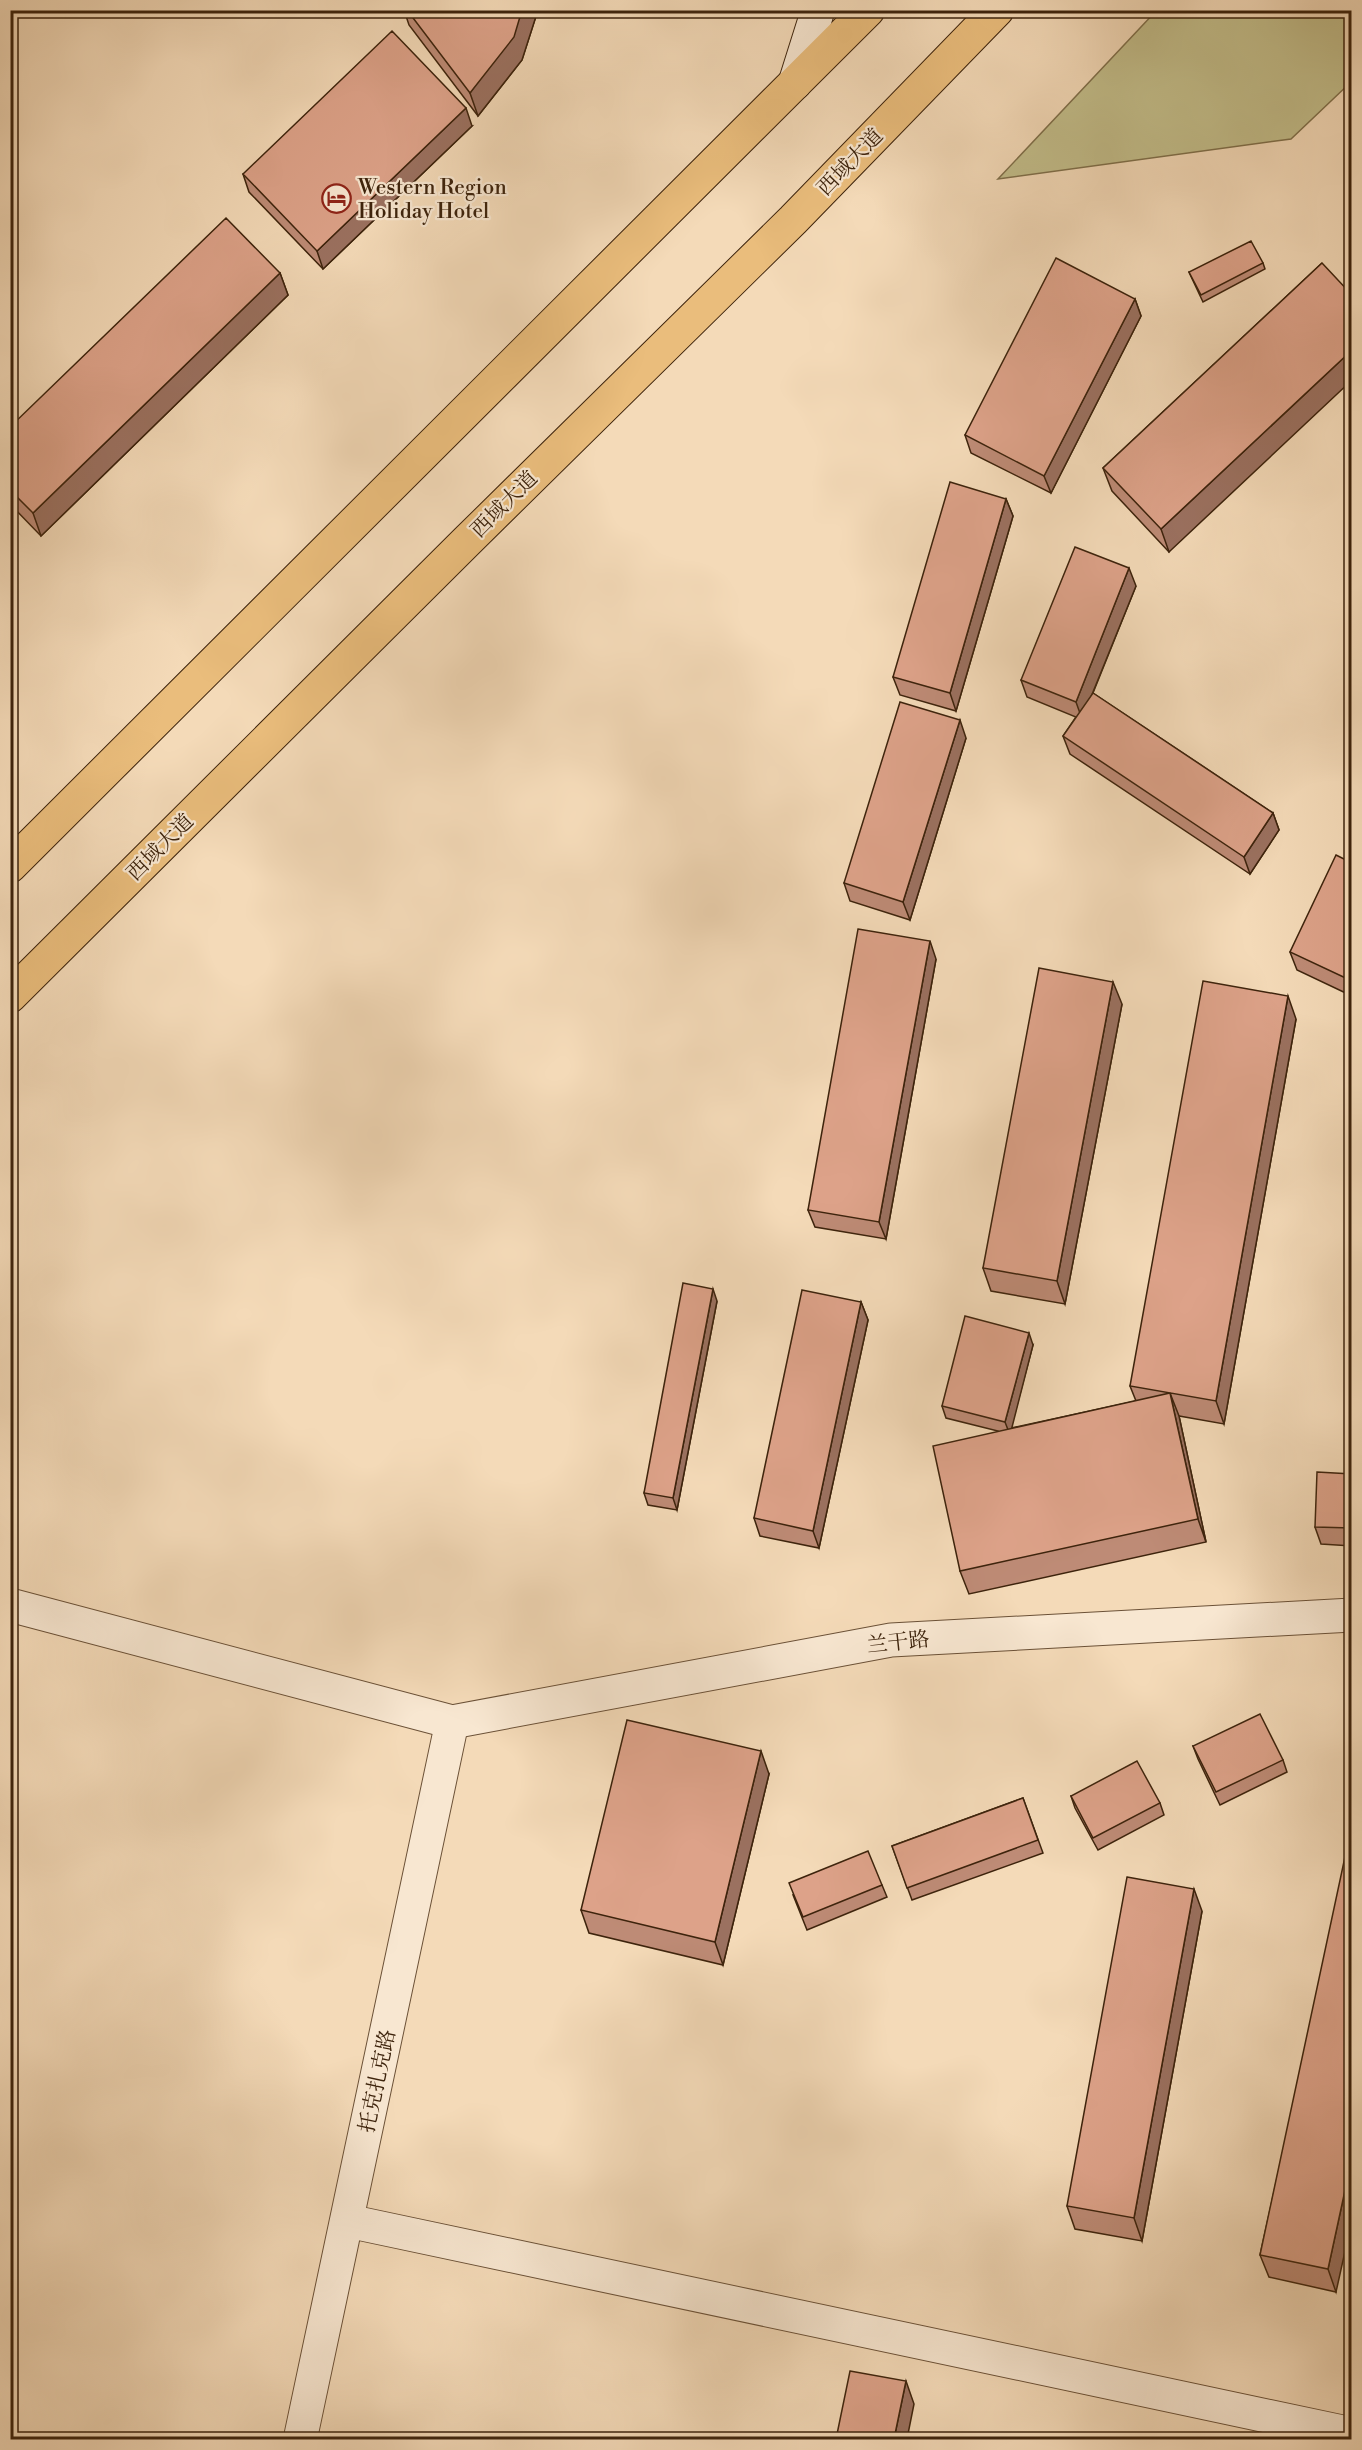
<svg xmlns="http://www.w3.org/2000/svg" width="1362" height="2450" font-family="'Libre Bodoni','Noto Serif SC',serif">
<rect width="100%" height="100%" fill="#f4dab8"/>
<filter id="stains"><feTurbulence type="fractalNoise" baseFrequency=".00333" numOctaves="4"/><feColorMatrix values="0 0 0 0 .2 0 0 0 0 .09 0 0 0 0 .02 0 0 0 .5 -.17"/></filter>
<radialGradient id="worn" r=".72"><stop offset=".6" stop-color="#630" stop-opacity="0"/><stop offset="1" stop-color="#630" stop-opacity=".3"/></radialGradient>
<!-- green -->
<path fill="#c2bd8a" stroke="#80704b" stroke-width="1.5" d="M 1156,11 L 1351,11 L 1351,82 L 1291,139 L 998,179 Z"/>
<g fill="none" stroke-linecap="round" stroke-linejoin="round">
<defs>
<path id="minor" d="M 452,1722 L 891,1640 L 1352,1615
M 348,2221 L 1352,2434"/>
<path id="tertiary" d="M 10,1605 L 452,1722 L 300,2440"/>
<path id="secondary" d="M 795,83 L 818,10"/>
<path id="primary" d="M 10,866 L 868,10
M 10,996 L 467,541 L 793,220 L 997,10"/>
</defs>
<!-- minor casing -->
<use href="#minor" stroke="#6b5137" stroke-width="35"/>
<!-- tertiary casing -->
<use href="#tertiary" stroke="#6b5137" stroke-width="35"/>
<!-- secondary casing -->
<use href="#secondary" stroke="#3d230c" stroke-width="35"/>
<!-- primary casing -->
<use href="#primary" stroke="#3d230c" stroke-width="35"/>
<!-- minor -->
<use href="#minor" stroke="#f8e7d1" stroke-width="33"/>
<!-- tertiary -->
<use href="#tertiary" stroke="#f8e7d1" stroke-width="33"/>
<!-- secondary -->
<use href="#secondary" stroke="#f8e7d1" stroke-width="33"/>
<!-- primary -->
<use href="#primary" stroke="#eabd7c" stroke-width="33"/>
</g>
<!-- wall -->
<path fill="#be8b76" stroke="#3d230c" stroke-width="1.5" d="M 404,10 L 538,10 L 522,60 L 478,116 L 409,25 Z
M 472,126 L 323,269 L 249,192 L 243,174 Z
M 1263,263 L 1265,269 L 1203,302 L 1189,272 Z
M 1322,263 L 1169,552 L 1112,491 L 1103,468 Z
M 280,273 L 288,295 L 41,536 L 10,504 L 10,427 Z
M 1135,299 L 1141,316 L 1051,493 L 971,453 L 965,435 Z
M 1006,499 L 1013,516 L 956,711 L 900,695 L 893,677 Z
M 1136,586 L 1093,693 L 1273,813 L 1279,830 L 1250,874 L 1070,754 L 1063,736 L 1076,717 L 1027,697 L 1021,680 Z
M 966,738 L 910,920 L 850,901 L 844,883 Z
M 1352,863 L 1352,996 L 1297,970 L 1290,952 Z
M 936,959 L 886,1239 L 815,1227 L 808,1210 Z
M 1122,1004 L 1065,1304 L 991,1291 L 983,1268 Z
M 1296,1019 L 1224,1424 L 1179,1416 L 1206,1542 L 969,1594 L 960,1571 L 998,1431 L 946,1418 L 942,1406 L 1033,1345 L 1011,1428 L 1136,1401 L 1130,1386 Z
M 717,1301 L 677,1510 L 648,1505 L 644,1493 Z
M 861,1302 L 868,1320 L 819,1548 L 760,1536 L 754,1518 Z
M 1352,1474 L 1352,1546 L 1321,1544 L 1315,1527 Z
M 1193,1746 L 1283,1760 L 1287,1772 L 1220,1805 L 1198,1759 Z
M 769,1774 L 723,1965 L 589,1933 L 581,1910 Z
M 1071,1796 L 1160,1803 L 1164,1815 L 1098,1850 L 1075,1808 Z
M 1023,1798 L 1043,1853 L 912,1900 L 892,1846 Z
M 1352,1839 L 1336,2292 L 1269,2277 L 1260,2255 Z
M 882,1885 L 887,1897 L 807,1930 L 793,1895 Z
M 1202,1911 L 1142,2241 L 1075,2229 L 1067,2206 Z"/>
<!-- shaded-wall -->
<path fill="#9b7160" stroke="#3d230c" stroke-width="1.5" d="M 522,10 L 538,10 L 522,60 L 478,116 L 470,93 Z
M 466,108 L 472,126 L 323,269 L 317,251 Z
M 280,273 L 288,295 L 41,536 L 33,513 Z
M 1135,299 L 1141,316 L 1051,493 L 1044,476 Z
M 1352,350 L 1352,380 L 1169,552 L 1161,529 Z
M 1006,499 L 1013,516 L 956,711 L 950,693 Z
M 1129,568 L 1136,586 L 1082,719 L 1076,702 Z
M 960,720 L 966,738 L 910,920 L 903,902 Z
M 1273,813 L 1279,830 L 1250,874 L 1244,857 Z
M 930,941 L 936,959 L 886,1239 L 879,1222 Z
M 1113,982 L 1122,1004 L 1065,1304 L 1057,1281 Z
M 1288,996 L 1296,1019 L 1224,1424 L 1216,1401 Z
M 713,1289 L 717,1301 L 677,1510 L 673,1498 Z
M 861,1302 L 868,1320 L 819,1548 L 813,1531 Z
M 1029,1333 L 1033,1345 L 1010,1435 L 1005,1422 Z
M 1170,1393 L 1179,1416 L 1206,1542 L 1198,1519 Z
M 761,1751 L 769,1774 L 723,1965 L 715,1942 Z
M 1194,1889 L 1202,1911 L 1142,2241 L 1134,2218 Z
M 1352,2158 L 1352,2220 L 1336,2292 L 1328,2269 Z
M 906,2381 L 914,2404 L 907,2439 L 894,2439 Z"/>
<!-- building -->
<path fill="#dda289" stroke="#3d230c" stroke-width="1.5" d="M 407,10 L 522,10 L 514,37 L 470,93 Z
M 392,31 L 466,108 L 317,251 L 243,174 Z
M 226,218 L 280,273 L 33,513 L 10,490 L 10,427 Z
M 1251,241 L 1263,263 L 1201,295 L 1189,272 Z
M 1056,258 L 1135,299 L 1044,476 L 965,435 Z
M 1322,263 L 1352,295 L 1352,350 L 1161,529 L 1103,468 Z
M 950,482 L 1006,499 L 950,693 L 893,677 Z
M 1075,547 L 1129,568 L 1076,702 L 1021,680 Z
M 1093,693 L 1273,813 L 1244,857 L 1063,736 Z
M 900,702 L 960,720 L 903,902 L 844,883 Z
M 1336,855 L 1352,863 L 1352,981 L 1290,952 Z
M 858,929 L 930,941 L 879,1222 L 808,1210 Z
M 1039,968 L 1113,982 L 1057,1281 L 983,1268 Z
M 1203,981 L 1288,996 L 1216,1401 L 1130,1386 Z
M 683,1283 L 713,1289 L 673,1498 L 644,1493 Z
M 802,1290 L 861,1302 L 813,1531 L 754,1518 Z
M 965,1316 L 1029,1333 L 1005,1422 L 942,1406 Z
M 1170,1393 L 1198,1519 L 960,1571 L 933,1446 Z
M 1317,1472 L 1352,1474 L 1352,1528 L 1315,1527 Z
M 1260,1714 L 1283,1760 L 1216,1792 L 1193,1746 Z
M 627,1720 L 761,1751 L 715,1942 L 581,1910 Z
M 1137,1761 L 1160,1803 L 1093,1838 L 1071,1796 Z
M 1023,1798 L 1038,1840 L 907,1888 L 892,1846 Z
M 1349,1838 L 1352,1839 L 1352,2158 L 1328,2269 L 1260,2255 Z
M 868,1851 L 882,1885 L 803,1917 L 789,1883 Z
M 1127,1877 L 1194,1889 L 1134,2218 L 1067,2206 Z
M 850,2371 L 906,2381 L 894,2439 L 836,2439 Z"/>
<!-- icons -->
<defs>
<symbol id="hotel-ring" viewBox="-11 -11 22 22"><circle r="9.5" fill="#f8e7d1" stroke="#8f2418" stroke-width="1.5"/><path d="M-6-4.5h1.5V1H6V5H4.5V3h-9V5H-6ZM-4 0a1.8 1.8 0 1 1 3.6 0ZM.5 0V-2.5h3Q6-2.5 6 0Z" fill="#8f2418"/></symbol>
</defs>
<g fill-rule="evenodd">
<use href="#hotel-ring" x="320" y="182" width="33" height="33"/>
</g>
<g text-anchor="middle" stroke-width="4.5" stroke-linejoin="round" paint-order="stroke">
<!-- street labels -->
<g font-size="21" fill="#3d230c" stroke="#f8e7d1">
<text transform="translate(850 162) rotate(-46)" y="7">西域大道</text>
<text transform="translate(504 504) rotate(-45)" y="7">西域大道</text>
<text transform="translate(160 847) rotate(-45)" y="7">西域大道</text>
<text transform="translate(898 1642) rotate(-6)" y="7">兰干路</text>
<text transform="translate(377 2081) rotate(-78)" y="7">托克扎克路</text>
</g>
<!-- poi labels -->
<g font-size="21" fill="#3d230c" stroke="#f8e7d1" text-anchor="start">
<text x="358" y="194">Western Region<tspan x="358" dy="24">Holiday Hotel</tspan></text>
</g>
</g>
<!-- margin -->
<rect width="1362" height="2450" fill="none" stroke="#f4dab8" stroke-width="36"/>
<rect x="12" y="12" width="1338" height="2426" fill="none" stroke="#3d230c" stroke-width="3"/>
<rect x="18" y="18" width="1326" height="2414" fill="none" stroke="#3d230c" stroke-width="1.5"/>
<rect width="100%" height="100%" filter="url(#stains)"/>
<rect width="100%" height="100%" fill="url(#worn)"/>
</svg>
